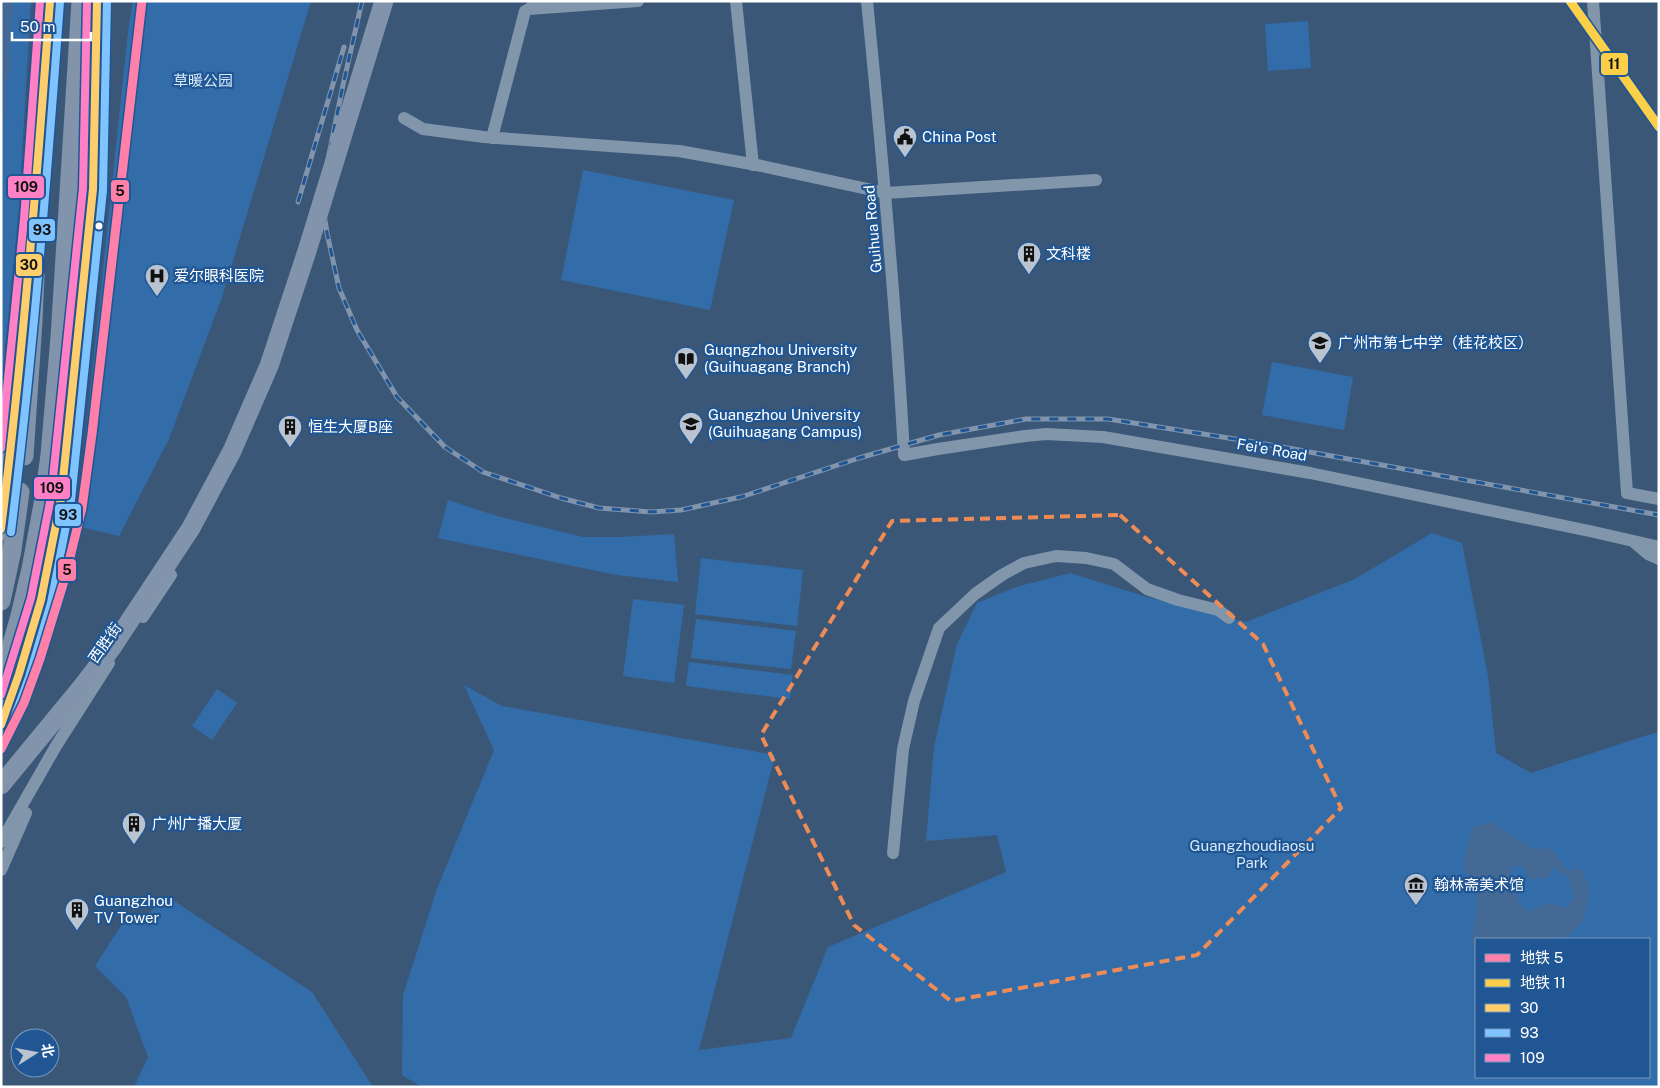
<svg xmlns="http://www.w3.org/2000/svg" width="1660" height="1088" font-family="'Public Sans','Noto Sans SC',sans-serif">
<rect width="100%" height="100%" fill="#3a5778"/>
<!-- green -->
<path fill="#336da9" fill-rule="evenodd" d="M 1,1 L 31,1 L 19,207 L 1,390 Z
M 133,1 L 311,1 L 222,297 L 169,439 L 119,536 L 76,526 L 128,32 Z
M 1308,21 L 1311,68 L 1268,71 L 1265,24 Z
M 583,170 L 734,200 L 710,310 L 561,280 Z
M 1272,362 L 1353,377 L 1344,430 L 1262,415 Z
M 448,500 L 497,516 L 583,537 L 622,537 L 674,534 L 678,582 L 617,575 L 438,538 Z
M 1432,533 L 1462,543 L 1488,676 L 1496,753 L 1531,773 L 1654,733 L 1659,733 L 1659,1087 L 422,1087 L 402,1075 L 403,995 L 437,889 L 494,750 L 464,685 L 502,706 L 775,755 L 699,1050 L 791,1038 L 828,947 L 1006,872 L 997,835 L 926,841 L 934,747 L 957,644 L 977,603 L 1016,587 L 1070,573 L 1147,597 L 1246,622 L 1355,579 ZM 1476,939 L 1649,939 L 1649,1077 L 1476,1077 Z
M 701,558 L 803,570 L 797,626 L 695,614 Z
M 633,599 L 684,605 L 674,683 L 623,676 Z
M 696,619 L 796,631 L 791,669 L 691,658 Z
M 689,662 L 793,675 L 790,699 L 686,686 Z
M 217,689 L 237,703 L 212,740 L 192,726 Z
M 165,895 L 312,992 L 373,1087 L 134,1087 L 148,1057 L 126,997 L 95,966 L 124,921 L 143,921 Z"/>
<!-- water -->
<path fill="#436994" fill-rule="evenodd" d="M 1,1 L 14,1 L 10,27 L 9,54 L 10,71 L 6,85 L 6,115 L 1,137 Z
M 1491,822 L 1532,848 L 1552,849 L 1567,870 L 1580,868 L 1589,886 L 1589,899 L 1582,923 L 1563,939 L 1476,939 L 1476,949 L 1471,945 L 1478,904 L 1476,893 L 1463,865 L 1472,828 ZM 1523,866 L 1530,879 L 1547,878 L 1553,867 L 1568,877 L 1574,896 L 1567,908 L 1548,903 L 1529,911 L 1521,906 L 1516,894 L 1510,880 L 1511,867 Z"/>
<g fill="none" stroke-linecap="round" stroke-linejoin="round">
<!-- minor -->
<path stroke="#8296ab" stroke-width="12" d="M 736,1 L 753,165
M 867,1 C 882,153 896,304 904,455 L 938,449 L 1025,436 L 1046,434 L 1103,437 L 1310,473 L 1594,532 L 1659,547
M 1593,1 L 1627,493 L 1659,499
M 529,9 L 638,1
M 404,118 L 423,129 L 484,137 L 679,151 L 762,166 L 886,193 L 1096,180
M 492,138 L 525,11 L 533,7 L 533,1
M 1635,543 L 1648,554 L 1659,559
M 143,617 L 171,575
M 1,842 L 56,746 L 109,663
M 893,853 L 903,749 L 914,701 L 939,628 L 975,594 L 1002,575 L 1024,563 L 1056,556 L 1086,558 L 1114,564 L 1147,589 L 1178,600 L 1218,610 L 1229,618
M 1,870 L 26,813"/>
<!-- highway -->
<path stroke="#8194ab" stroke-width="19" d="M 38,165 L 50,1
M 1,531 L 12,456
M 1,601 L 12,550 L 20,492
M 1,682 L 20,616 L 31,569 L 44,499 L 50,455 L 60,337 L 81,1
M 1,726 L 19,674 L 41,600 L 61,499 L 83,296 L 93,189 L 97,1"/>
<defs>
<path id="rail" d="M 362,1 L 343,85 L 321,194 L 327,233 L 339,288 L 357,330 L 397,397 L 445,447 L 483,472 L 561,498 L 599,508 L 651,512 L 681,510 L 741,497 L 859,458 L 939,435 L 1026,419 L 1108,419 L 1254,442 L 1659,515
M 298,202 L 344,47"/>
</defs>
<!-- rail casing -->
<use href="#rail" stroke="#8194ab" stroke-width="5"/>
<!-- rail -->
<use href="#rail" stroke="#1f5693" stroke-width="3" stroke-dasharray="9" stroke-linecap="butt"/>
<!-- highway-bridge -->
<path stroke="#8194ab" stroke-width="19" d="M 24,456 L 33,321 L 35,275
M 1,475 L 12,397 L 23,279 L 38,149
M 1,785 L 80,689 L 111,649 L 191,528 L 232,451 L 269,366 L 307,251 L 384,1"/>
<defs>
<path id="bus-1" d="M 1,529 C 23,353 37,178 50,1
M 1,725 L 19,674 L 41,600 L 61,499 L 93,189 L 97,1"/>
<path id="bus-2" d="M 11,532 C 33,356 47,179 60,2
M 10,729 L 29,677 L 51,603 L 71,500 L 103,190 L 107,1"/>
<path id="bus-3" d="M 1,448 L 24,219 L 40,1
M 1,695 L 31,598 L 51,497 L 83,188 L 87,1"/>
</defs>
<!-- bus-1 casing -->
<use href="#bus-1" stroke="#1f5693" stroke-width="11"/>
<!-- bus-2 casing -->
<use href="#bus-2" stroke="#1f5693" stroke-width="11"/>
<!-- bus-3 casing -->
<use href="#bus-3" stroke="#1f5693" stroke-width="11"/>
<!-- bus-1 -->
<use href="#bus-1" stroke="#fece6d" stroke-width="8"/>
<!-- bus-2 -->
<use href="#bus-2" stroke="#80c4ff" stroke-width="8"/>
<!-- bus-3 -->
<use href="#bus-3" stroke="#ff80c5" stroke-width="8"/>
<defs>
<path id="metro-1" d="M 1,749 L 24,703 L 40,659 L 65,578 L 82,508 L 92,434 L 142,1"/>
<path id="metro-2" d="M 1570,1 L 1659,127"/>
</defs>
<!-- metro-1 casing -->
<use href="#metro-1" stroke="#1f5693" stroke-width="12"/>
<!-- metro-2 casing -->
<use href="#metro-2" stroke="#1f5693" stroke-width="12"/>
<!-- metro-1 -->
<use href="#metro-1" stroke="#ff80a8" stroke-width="9"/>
<!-- metro-2 -->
<use href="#metro-2" stroke="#fccf49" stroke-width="9"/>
</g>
<!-- marked area -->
<path fill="none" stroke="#ef8b55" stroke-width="4" stroke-dasharray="10 6" stroke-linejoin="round" d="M 1120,515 L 1263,644 L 1341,808 L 1197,955 L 951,1001 L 854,925 L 761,735 L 892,521 Z"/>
<!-- icons -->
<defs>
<symbol id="civic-pin" viewBox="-11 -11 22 30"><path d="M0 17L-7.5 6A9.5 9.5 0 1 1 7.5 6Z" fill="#bac4d0" stroke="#1f5693"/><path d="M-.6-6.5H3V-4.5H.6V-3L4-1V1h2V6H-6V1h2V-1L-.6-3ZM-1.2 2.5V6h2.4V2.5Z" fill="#111"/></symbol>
<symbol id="building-pin" viewBox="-11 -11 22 30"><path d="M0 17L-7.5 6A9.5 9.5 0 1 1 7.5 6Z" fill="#bac4d0" stroke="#1f5693"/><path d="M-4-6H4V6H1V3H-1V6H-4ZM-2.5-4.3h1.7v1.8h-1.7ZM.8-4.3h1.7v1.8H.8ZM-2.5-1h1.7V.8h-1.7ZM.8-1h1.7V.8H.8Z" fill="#111"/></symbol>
<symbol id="hospital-pin" viewBox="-11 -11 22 30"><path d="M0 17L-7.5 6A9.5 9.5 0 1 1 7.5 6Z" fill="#bac4d0" stroke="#1f5693"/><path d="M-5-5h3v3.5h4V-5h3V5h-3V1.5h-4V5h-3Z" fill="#111"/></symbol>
<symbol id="school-pin" viewBox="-11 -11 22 30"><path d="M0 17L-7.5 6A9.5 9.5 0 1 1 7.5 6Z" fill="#bac4d0" stroke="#1f5693"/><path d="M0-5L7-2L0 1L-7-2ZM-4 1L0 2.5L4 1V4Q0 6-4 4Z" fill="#111"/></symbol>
<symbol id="library-pin" viewBox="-11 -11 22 30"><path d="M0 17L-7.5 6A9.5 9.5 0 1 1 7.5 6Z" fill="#bac4d0" stroke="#1f5693"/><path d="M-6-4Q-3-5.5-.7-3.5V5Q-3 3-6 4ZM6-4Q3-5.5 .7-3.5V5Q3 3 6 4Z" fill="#111"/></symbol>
<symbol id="university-pin" viewBox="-11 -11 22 30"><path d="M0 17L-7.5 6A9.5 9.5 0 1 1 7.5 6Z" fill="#bac4d0" stroke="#1f5693"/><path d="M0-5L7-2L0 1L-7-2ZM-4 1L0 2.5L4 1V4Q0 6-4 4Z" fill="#111"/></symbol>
<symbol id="museum-pin" viewBox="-11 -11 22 30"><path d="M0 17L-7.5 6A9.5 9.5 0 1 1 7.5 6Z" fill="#bac4d0" stroke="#1f5693"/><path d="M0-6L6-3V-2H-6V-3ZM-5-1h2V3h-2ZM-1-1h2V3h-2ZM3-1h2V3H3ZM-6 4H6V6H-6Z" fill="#111"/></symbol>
</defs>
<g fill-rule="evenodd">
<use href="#civic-pin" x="891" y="123" width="28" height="38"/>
<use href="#building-pin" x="1015" y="240" width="28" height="38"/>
<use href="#hospital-pin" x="143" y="262" width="28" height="38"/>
<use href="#school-pin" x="1306" y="329" width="28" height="38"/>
<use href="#library-pin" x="672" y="345" width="28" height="38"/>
<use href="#university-pin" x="677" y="410" width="28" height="38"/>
<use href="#building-pin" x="276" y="413" width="28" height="38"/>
<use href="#building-pin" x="120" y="810" width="28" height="38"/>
<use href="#museum-pin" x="1402" y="871" width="28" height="38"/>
<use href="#building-pin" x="63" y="896" width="28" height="38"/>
</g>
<!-- markers -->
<circle fill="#fff" stroke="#1f5693" stroke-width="2" cx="99" cy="226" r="4.5"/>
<g text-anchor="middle" stroke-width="4.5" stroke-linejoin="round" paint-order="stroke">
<!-- park labels -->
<g font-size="15" fill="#d7e8fa" stroke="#1f5693">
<text x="203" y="86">草暖公园</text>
<text x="1252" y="851">Guangzhoudiaosu<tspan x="1252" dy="17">Park</tspan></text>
</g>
<!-- poi labels -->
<g font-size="15" fill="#fff" stroke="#1f5693" text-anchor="start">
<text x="922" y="142">China Post</text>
<text x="1046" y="259">文科楼</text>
<text x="174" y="281">爱尔眼科医院</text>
<text x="1338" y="348">广州市第七中学（桂花校区）</text>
<text x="704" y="355">Guqngzhou University<tspan x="704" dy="17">(Guihuagang Branch)</tspan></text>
<text x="708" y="420">Guangzhou University<tspan x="708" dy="17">(Guihuagang Campus)</tspan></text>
<text x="308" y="432">恒生大厦B座</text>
<text x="152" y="829">广州广播大厦</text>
<text x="1434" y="890">翰林斋美术馆</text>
<text x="94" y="906">Guangzhou<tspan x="94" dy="17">TV Tower</tspan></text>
</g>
<!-- street labels -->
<g font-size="15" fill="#fff" stroke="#1f5693">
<text transform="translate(873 229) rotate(-95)" y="5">Guihua Road</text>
<text transform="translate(1272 450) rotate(10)" y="5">Fei'e Road</text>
<text transform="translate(105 643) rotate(-55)" y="5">西胜街</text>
</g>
</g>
<g stroke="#1f5693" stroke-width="2">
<rect x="1600" y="52" width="29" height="24" rx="5" fill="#fccf49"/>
<rect x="7" y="175" width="38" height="24" rx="5" fill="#ff80c5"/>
<rect x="110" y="179" width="20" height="24" rx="5" fill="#ff80a8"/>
<rect x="28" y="218" width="28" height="24" rx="5" fill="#80c4ff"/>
<rect x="15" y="253" width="28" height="24" rx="5" fill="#fece6d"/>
<rect x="33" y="476" width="38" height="24" rx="5" fill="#ff80c5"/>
<rect x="54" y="503" width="28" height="24" rx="5" fill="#80c4ff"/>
<rect x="57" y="558" width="20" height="24" rx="5" fill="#ff80a8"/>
</g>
<g font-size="14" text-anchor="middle" font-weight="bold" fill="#111">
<text x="1614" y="69">11</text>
<text x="26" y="192">109</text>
<text x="120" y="196">5</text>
<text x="42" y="235">93</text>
<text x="29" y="270">30</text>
<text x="52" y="493">109</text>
<text x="68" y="520">93</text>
<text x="67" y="575">5</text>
</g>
<!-- border -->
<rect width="1660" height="1088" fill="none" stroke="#ffffff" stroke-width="5"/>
<!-- legend -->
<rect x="1475" y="938" width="175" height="140" fill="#1f5693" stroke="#799abe"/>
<rect x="1485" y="954" width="25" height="8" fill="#ff80a8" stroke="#799abe"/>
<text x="1520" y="963" font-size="15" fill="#ffffff">地铁 5</text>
<rect x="1485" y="979" width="25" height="8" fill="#fccf49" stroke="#799abe"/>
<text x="1520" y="988" font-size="15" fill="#ffffff">地铁 11</text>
<rect x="1485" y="1004" width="25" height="8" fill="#fece6d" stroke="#799abe"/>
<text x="1520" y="1013" font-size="15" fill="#ffffff">30</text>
<rect x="1485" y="1029" width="25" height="8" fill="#80c4ff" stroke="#799abe"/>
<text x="1520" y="1038" font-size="15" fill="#ffffff">93</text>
<rect x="1485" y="1054" width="25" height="8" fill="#ff80c5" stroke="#799abe"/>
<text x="1520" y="1063" font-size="15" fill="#ffffff">109</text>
<!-- north arrow -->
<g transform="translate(35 1053) rotate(79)"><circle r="24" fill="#1f5693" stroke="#799abe"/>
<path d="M0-4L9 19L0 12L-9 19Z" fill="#bac4d0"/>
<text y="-8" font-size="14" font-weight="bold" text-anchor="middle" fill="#ffffff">北</text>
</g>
<!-- scale -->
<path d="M12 32v8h79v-8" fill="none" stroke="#ffffff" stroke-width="2.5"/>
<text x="20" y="32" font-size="15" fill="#ffffff" stroke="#1f5693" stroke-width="4" paint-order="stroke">50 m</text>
</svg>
